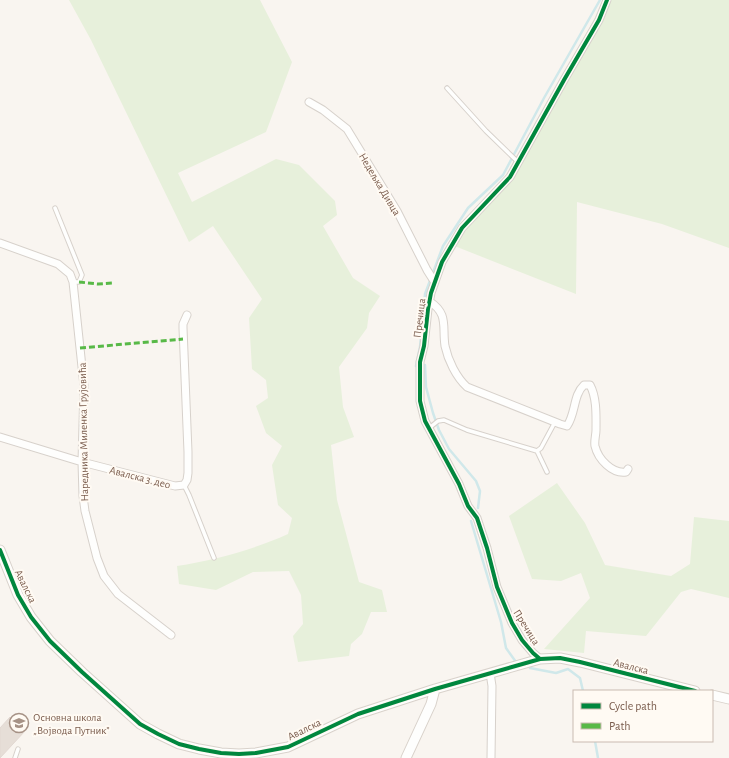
<svg xmlns="http://www.w3.org/2000/svg" width="729" height="758" font-family="'Alegreya Sans',sans-serif">
<rect width="100%" height="100%" fill="#f9f5f0"/>
<!-- green -->
<path fill="#e7f0db" d="M 69,0 L 260,0 L 292,62 L 266,132 L 178,173 L 192,202 L 276,159 L 299,165 L 335,201 L 337,215 L 323,226 L 353,278 L 380,296 L 369,313 L 367,328 L 339,367 L 343,407 L 354,437 L 331,445 L 337,500 L 359,582 L 382,590 L 387,612 L 371,612 L 362,634 L 351,644 L 349,656 L 298,662 L 293,636 L 303,624 L 301,595 L 289,571 L 253,572 L 216,590 L 179,584 L 177,566 C 214,560 253,550 288,534 L 292,518 L 278,505 L 272,465 L 282,446 L 266,433 L 256,406 L 268,398 L 266,380 L 252,369 L 249,318 L 262,299 L 213,226 L 189,242 L 91,40 Z
M 604,0 L 729,0 L 729,248 L 662,224 L 577,202 L 576,294 L 452,245 L 519,162 Z
M 557,483 L 585,523 L 605,565 L 671,576 L 690,564 L 694,517 L 729,521 L 729,598 L 691,589 L 681,592 L 646,636 L 586,631 L 584,653 L 544,649 L 590,598 L 581,573 L 561,581 L 532,579 L 509,516 Z"/>
<g fill="none" stroke-linecap="round" stroke-linejoin="round">
<!-- stream -->
<path stroke="#d0e8ea" stroke-width="2.5" d="M 425,365 L 426,387 L 433,413 L 439,430 L 449,449 L 476,481 L 480,491 L 478,508
M 416,366 L 420,347 L 425,294 L 443,246 L 468,208 L 503,175 L 544,98 L 600,0
M 471,521 L 501,622 L 506,648 L 516,662
M 530,668 L 556,673 L 568,669 L 580,678 L 583,691
M 595,741 L 598,758"/>
</g>
<!-- building -->
<path fill="#e6ded7" stroke="#e2d8d2" d="M 10,717 L 25,731 L 0,758 L 0,728 Z"/>
<g fill="none" stroke-linecap="round" stroke-linejoin="round">
<defs>
<path id="lane" d="M 447,88 L 486,131 L 518,162
M 55,208 L 82,275 L 79,282 L 73,282
M 428,429 L 438,421 L 444,420 L 467,430 L 537,451 L 541,448 L 555,422
M 537,451 L 547,472
M 184,485 L 189,495 L 214,558
M 15,758 L 18,749"/>
<path id="street" d="M 309,102 L 323,110 L 347,129 L 397,211 L 427,270 L 434,281
M 0,243 L 58,264 L 70,274 L 73,282 L 84,386 L 82,462 L 83,496 L 85,511 L 97,558 L 104,576 L 118,594 L 171,635
M 429,301 C 449,314 442,326 445,346 C 448,360 456,377 467,387 L 560,424 L 567,426 C 576,413 573,395 584,385 L 590,385 C 597,398 596,416 596,430 C 596,435 594,441 595,446 C 598,459 612,474 626,472 L 628,469
M 0,437 L 82,462 L 175,486 L 184,485 L 187,480 L 188,473 L 188,452 L 183,328 L 183,324 L 187,315
M 540,659 L 533,653 L 522,640 L 512,623 L 497,587 L 487,548 L 477,518 L 468,506 L 459,484 L 425,421 L 420,401 L 420,362 L 424,346 L 428,309 L 431,293 L 442,262 L 462,228 L 510,177 L 564,80 L 599,20 L 607,0
M 490,673 L 492,686 L 491,758"/>
<path id="secondary" d="M 0,550 L 18,595 L 31,617 L 50,641 L 82,672 L 140,724 L 158,734 L 179,744 L 199,749 L 221,753 L 239,754 L 256,753 L 288,747 L 358,714 L 435,689 L 540,659 L 560,658 L 580,662 L 695,691
M 712,695 L 729,699
M 406,758 L 431,704 L 435,689"/>
</defs>
<!-- lane casing -->
<use href="#lane" stroke="#d7d1cb" stroke-width="5.5"/>
<!-- street casing -->
<use href="#street" stroke="#d7d1cb" stroke-width="9"/>
<!-- secondary casing -->
<use href="#secondary" stroke="#d9d2cb" stroke-width="11"/>
<!-- lane -->
<use href="#lane" stroke="#fefefd" stroke-width="3.5"/>
<!-- street -->
<use href="#street" stroke="#fefefd" stroke-width="7"/>
<!-- secondary -->
<use href="#secondary" stroke="#fefefd" stroke-width="9"/>
<!-- quiet -->
<path stroke="#58b947" stroke-width="3" stroke-dasharray="6 3" stroke-linecap="butt" d="M 79,282 L 98,284 L 113,283
M 80,348 L 183,339"/>
<defs>
<path id="cycleway" d="M 0,550 L 18,595 L 31,617 L 50,641 L 82,672 L 140,724 L 158,734 L 179,744 L 199,749 L 221,753 L 239,754 L 256,753 L 288,747 L 358,714 L 435,689 L 540,659 L 560,658 L 580,662 L 695,691
M 540,659 L 533,653 L 522,640 L 512,623 L 497,587 L 487,548 L 477,518 L 468,506 L 459,484 L 425,421 L 420,401 L 420,362 L 424,346 L 428,309 L 431,293 L 442,262 L 462,228 L 510,177 L 564,80 L 599,20 L 607,0"/>
</defs>
<!-- cycleway casing -->
<use href="#cycleway" stroke="#fffaf3" stroke-width="6"/>
<!-- cycleway -->
<use href="#cycleway" stroke="#00873e" stroke-width="4"/>
</g>
<!-- icons -->
<defs>
<symbol id="school-ring" viewBox="-11 -11 22 22"><circle r="9.5" fill="#fffaf3" stroke="#a69286" stroke-width="1.5"/><path d="M0-5L7-2L0 1L-7-2ZM-4 1L0 2.5L4 1V4Q0 6-4 4Z" fill="#a69286"/></symbol>
</defs>
<g fill-rule="evenodd">
<use href="#school-ring" x="8" y="712" width="22" height="22"/>
</g>
<g text-anchor="middle" stroke-width="4" stroke-linejoin="round" paint-order="stroke">
<!-- street labels -->
<g font-size="11" fill="#7a5c4d" stroke="#fffaf3">
<text transform="translate(380 184) rotate(59)" y="4">Недељка Дивца</text>
<text transform="translate(419 318) rotate(-83)" y="4">Пречица</text>
<text transform="translate(83 432) rotate(-91)" y="4">Наредника Миленка Грујовића</text>
<text transform="translate(140 477) rotate(14)" y="4">Авалска 3. део</text>
<text transform="translate(26 586) rotate(64)" y="4">Авалска</text>
<text transform="translate(527 627) rotate(58)" y="4">Пречица</text>
<text transform="translate(631 666) rotate(14)" y="4">Авалска</text>
<text transform="translate(304 729) rotate(-26)" y="4">Авалска</text>
</g>
<!-- poi labels -->
<g font-size="11" fill="#7a5c4d" stroke="#fffaf3" text-anchor="start">
<text x="33" y="721">Основна школа<tspan x="33" dy="13">„Војвода Путник”</tspan></text>
</g>
</g>
<!-- legend -->
<rect x="573" y="690" width="140" height="52" fill="#fffaf3" stroke="#cabbb1"/>
<rect x="581" y="703" width="20" height="6" fill="#00873e" stroke="#cabbb1"/>
<text x="609" y="710" font-size="12" fill="#7a5c4d">Cycle path</text>
<rect x="581" y="723" width="20" height="6" fill="#58b947" stroke="#cabbb1"/>
<text x="609" y="730" font-size="12" fill="#7a5c4d">Path</text>
</svg>
